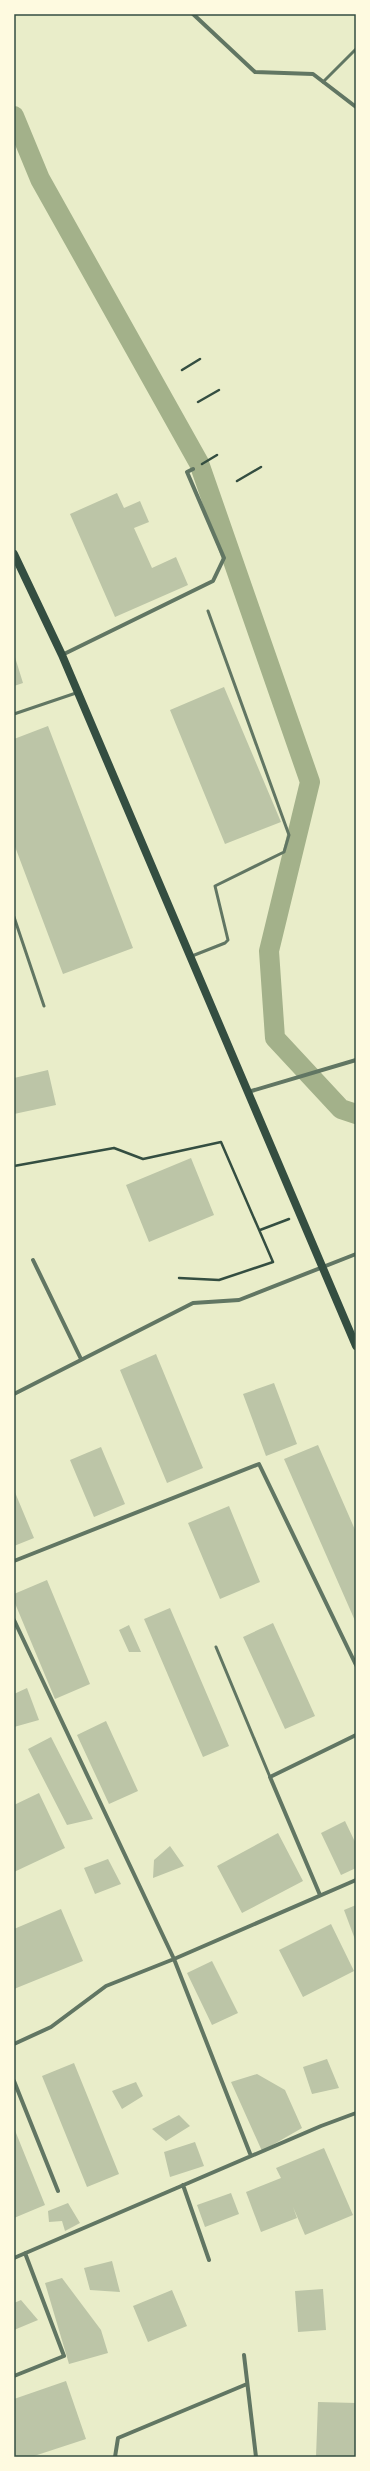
<svg xmlns="http://www.w3.org/2000/svg" width="370" height="2471" font-family="'Times New Roman',serif">
<rect width="100%" height="100%" fill="#e9edc9"/>
<g fill="none" stroke-linecap="round" stroke-linejoin="round">
<!-- canal -->
<path stroke="#a3b18a" stroke-width="20" d="M 14,116 L 40,179 L 199,463 L 310,782 L 269,951 L 275,1038 L 341,1109 L 356,1114"/>
</g>
<!-- building -->
<path fill="#bcc5a7" d="M 117,493 L 124,508 L 140,501 L 149,522 L 134,528 L 152,568 L 176,557 L 188,585 L 115,617 L 70,514 Z
M 14,654 L 23,683 L 14,686 Z
M 224,687 L 281,822 L 225,844 L 170,710 Z
M 48,726 L 133,948 L 63,974 L 14,844 L 14,739 Z
M 48,1070 L 56,1105 L 14,1114 L 14,1078 Z
M 191,1158 L 214,1215 L 149,1242 L 126,1185 Z
M 156,1354 L 203,1468 L 167,1483 L 120,1370 Z
M 274,1383 L 297,1444 L 266,1456 L 243,1394 Z
M 318,1445 L 356,1532 L 356,1623 L 284,1459 Z
M 101,1447 L 125,1504 L 94,1517 L 70,1460 Z
M 14,1490 L 34,1538 L 14,1546 Z
M 229,1506 L 260,1582 L 220,1599 L 188,1523 Z
M 47,1580 L 90,1684 L 55,1699 L 14,1601 L 14,1594 Z
M 170,1608 L 229,1746 L 203,1757 L 144,1619 Z
M 273,1623 L 315,1716 L 285,1729 L 243,1637 Z
M 129,1625 L 141,1652 L 129,1652 L 119,1630 Z
M 27,1688 L 39,1720 L 14,1727 L 14,1694 Z
M 106,1721 L 138,1791 L 109,1804 L 77,1735 Z
M 51,1737 L 93,1819 L 67,1825 L 28,1749 Z
M 39,1793 L 65,1848 L 14,1872 L 14,1805 Z
M 345,1821 L 356,1844 L 356,1868 L 341,1875 L 321,1833 Z
M 278,1833 L 303,1881 L 242,1913 L 217,1866 Z
M 170,1846 L 184,1866 L 153,1878 L 154,1860 Z
M 108,1859 L 121,1884 L 95,1894 L 84,1868 Z
M 356,1905 L 356,1942 L 344,1910 Z
M 61,1909 L 83,1961 L 14,1989 L 14,1929 Z
M 331,1924 L 354,1971 L 303,1997 L 279,1950 Z
M 212,1961 L 238,2013 L 212,2025 L 187,1973 Z
M 327,2059 L 339,2088 L 312,2094 L 303,2067 Z
M 74,2063 L 119,2174 L 87,2187 L 42,2076 Z
M 257,2074 L 285,2090 L 302,2128 L 262,2151 L 231,2082 Z
M 136,2082 L 143,2096 L 122,2109 L 112,2091 Z
M 179,2115 L 190,2126 L 166,2141 L 152,2129 Z
M 14,2128 L 45,2205 L 14,2218 Z
M 195,2142 L 204,2166 L 170,2177 L 164,2152 Z
M 324,2148 L 353,2215 L 305,2235 L 293,2207 L 297,2218 L 261,2232 L 246,2192 L 281,2178 L 276,2168 Z
M 231,2193 L 239,2214 L 205,2227 L 197,2205 Z
M 68,2203 L 80,2223 L 65,2231 L 62,2221 L 49,2222 L 48,2211 Z
M 112,2261 L 120,2292 L 90,2290 L 84,2268 Z
M 62,2278 L 101,2330 L 108,2353 L 69,2364 L 45,2283 Z
M 323,2289 L 326,2330 L 298,2332 L 295,2291 Z
M 172,2290 L 187,2326 L 148,2342 L 133,2306 Z
M 21,2300 L 38,2320 L 14,2330 L 14,2303 Z
M 66,2381 L 86,2439 L 31,2457 L 14,2457 L 14,2399 Z
M 318,2402 L 356,2403 L 356,2457 L 316,2457 Z"/>
<g fill="none" stroke-linecap="round" stroke-linejoin="round">
<!-- path -->
<path stroke="#344e41" stroke-width="2.5" d="M 182,370 L 200,359
M 198,402 L 219,390
M 202,464 L 217,455
M 237,481 L 261,467
M 14,1166 L 114,1148 L 143,1159 L 221,1142 L 273,1262 L 219,1280 L 179,1278
M 260,1230 L 289,1219"/>
<!-- service -->
<path stroke="#617663" stroke-width="3" d="M 323,82 L 356,49
M 14,714 L 76,693
M 14,917 L 44,1006
M 192,956 L 225,943 L 228,940 L 215,886 L 284,852 L 289,835 L 208,611
M 216,1647 L 270,1777"/>
<!-- minor -->
<path stroke="#617663" stroke-width="4" d="M 193,14 L 255,72 L 313,74 L 356,107
M 62,655 L 213,581 L 224,558 L 187,472 L 193,469
M 248,1092 L 356,1060
M 33,1260 L 81,1359
M 14,1394 L 193,1303 L 239,1300 L 356,1254
M 14,1561 L 259,1464 L 356,1665
M 14,1620 L 174,1959 L 251,2156
M 320,1895 L 270,1777 L 356,1735
M 14,2044 L 51,2027 L 106,1986 L 174,1959 L 356,1880
M 14,2081 L 58,2191
M 183,2185 L 209,2260
M 14,2258 L 321,2126 L 356,2113
M 244,2355 L 256,2457
M 14,2376 L 64,2356 L 25,2253
M 115,2457 L 118,2438 L 247,2384"/>
<!-- secondary -->
<path stroke="#344e41" stroke-width="8" d="M 14,554 L 62,655 L 356,1346"/>
</g>
<!-- border -->
<rect width="370" height="2471" fill="none" stroke="#fefae0" stroke-width="30"/>
<rect x="15" y="15" width="340" height="2441" fill="none" stroke="#344e41" stroke-width="1.5"/>
</svg>
